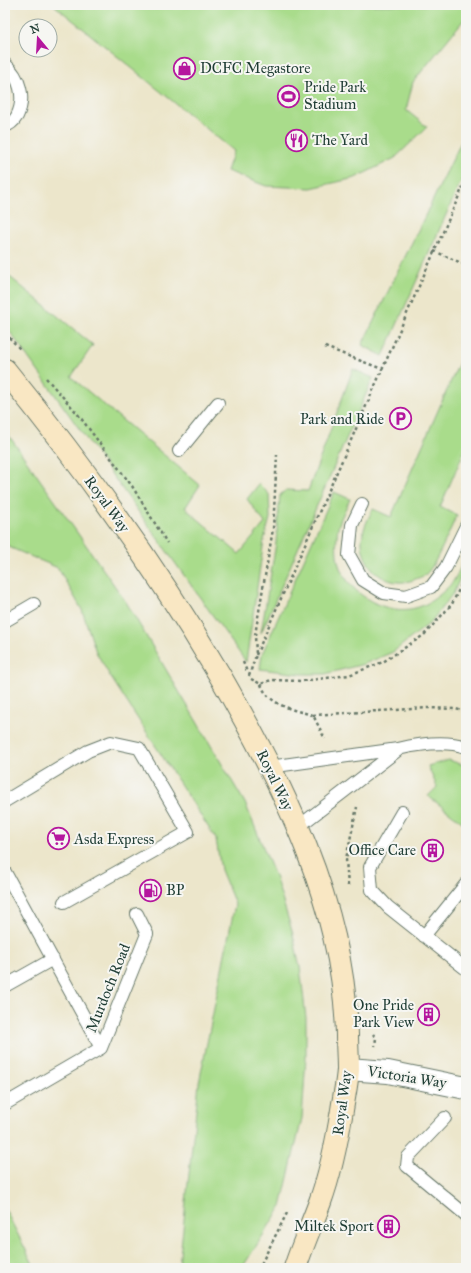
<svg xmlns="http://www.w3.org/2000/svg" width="471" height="1273" font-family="'IM FELL Great Primer',serif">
<rect width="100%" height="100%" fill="#f6f6f2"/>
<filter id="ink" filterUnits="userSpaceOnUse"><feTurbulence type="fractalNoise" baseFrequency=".025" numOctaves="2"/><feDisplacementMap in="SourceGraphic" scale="8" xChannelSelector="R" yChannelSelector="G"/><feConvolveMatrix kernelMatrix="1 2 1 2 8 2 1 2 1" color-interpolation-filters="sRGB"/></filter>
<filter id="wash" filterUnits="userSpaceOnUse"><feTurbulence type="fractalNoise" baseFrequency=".012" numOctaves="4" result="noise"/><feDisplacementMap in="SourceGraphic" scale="16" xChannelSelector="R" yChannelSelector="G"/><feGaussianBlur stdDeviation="0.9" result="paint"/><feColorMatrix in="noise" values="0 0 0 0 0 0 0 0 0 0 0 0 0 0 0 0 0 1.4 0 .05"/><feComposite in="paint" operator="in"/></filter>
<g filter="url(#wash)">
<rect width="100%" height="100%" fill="#ece6cb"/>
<!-- green -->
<path fill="#a9dc8b" stroke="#648c60" d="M 54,5 L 466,5 L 466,17 L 413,82 L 406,110 L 427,127 L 395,158 L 355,178 L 311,188 L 266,186 L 227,171 L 234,151 Z
M 466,132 L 466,170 L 383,356 L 362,345 Z
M 5,273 L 93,345 L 71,377 L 200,485 L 185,508 L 239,554 L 265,523 L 247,499 L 259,484 L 269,494 L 270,518 L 264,540 L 246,662 L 5,325 Z
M 466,347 L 466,447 L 440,507 L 457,515 C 451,527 435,567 426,574 C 424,576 421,577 418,578 C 392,591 364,572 362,544 C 361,532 368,519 373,509 L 391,517 Z
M 353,369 L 373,378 L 261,633 L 276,543 L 280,495 L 286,490 L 308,491 Z
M 5,430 L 126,602 L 245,803 L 275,876 L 292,931 L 300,967 L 306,1018 L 306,1057 L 302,1118 L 281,1207 L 242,1268 L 174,1268 L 179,1265 L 199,1083 L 235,904 L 221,870 L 216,839 L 110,676 L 96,652 L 82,610 L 58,568 L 11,548 L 5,542 Z
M 334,492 L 350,499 C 345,510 337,524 337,536 C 336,546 336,562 342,572 C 356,599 393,619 424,605 C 433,601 449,588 454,580 C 459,572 462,563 466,555 L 466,564 L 454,592 L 430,623 L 393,652 L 364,664 L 325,674 L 300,674 L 260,669 L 262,654 Z
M 449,760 L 466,766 L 466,825 L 428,796 L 437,787 L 428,766 Z
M 5,1209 L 35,1268 L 5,1268 Z"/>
</g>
<g filter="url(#ink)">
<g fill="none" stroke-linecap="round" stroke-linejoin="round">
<defs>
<path id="lane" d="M 5,64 C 20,77 26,98 17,116 C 14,121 10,125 5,126
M 179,451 L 218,403
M 362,504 L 352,525 L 349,555 L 363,580 L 384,593 L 406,596 L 431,587 L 446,567 L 466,526
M 5,621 L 34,604
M 269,767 L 398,749 C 419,744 445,740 466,747
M 5,801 L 88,751 L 111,742 L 139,748 L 188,832 L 64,902
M 402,812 L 370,867 L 372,890 L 388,907 L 466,969
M 298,827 L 398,750
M 5,872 L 101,1048
M 424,936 L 466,884
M 5,986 L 53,959
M 5,1104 L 101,1048 L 147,934 L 137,914
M 445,1118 L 408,1157 L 407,1166 L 466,1215"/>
<path id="street" d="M 348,1069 L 388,1072 L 466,1088"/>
<path id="secondary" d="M 5,370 C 83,466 156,567 219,674 C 283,785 344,904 347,1035 C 347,1046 348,1058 348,1070 C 347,1083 344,1097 342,1110 C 337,1141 331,1172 320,1202 C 312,1224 302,1246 295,1268"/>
</defs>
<!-- lane casing -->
<use href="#lane" stroke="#677869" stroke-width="14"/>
<!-- street casing -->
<use href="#street" stroke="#677869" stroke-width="24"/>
<!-- secondary casing -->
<use href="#secondary" stroke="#677869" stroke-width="24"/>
<!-- path -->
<path stroke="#677869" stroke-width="2.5" stroke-dasharray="3 3" stroke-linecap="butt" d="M 434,251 L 466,265
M 5,333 L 20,349
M 325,347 L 382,369
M 46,378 L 77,413 L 132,486 L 167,543
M 256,655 L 466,180
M 243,662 L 247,672
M 249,676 L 256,655 L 255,635 L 273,529 L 277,455
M 251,679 L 261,684 L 271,680 L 303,681 L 349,675 L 383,662 L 424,635 L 452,604 L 465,577
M 261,684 C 268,705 293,710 313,715 L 325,739
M 313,715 L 428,708 L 456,709 L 466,712
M 348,886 L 346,859 L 357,807
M 373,1034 L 376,1038 L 375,1046
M 257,1268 L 261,1264 L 287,1213"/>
<!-- lane -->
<use href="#lane" stroke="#fff" stroke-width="12"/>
<!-- street -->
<use href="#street" stroke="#fff" stroke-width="22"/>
<!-- secondary -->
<use href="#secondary" stroke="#f9e7c3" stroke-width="22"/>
</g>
</g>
<!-- icons -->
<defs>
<symbol id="shop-ring" viewBox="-11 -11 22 22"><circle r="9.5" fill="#f6f6f2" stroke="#b5179e" stroke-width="1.5"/><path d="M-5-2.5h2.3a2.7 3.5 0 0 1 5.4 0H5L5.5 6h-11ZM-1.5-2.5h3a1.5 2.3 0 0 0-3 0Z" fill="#b5179e"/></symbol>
<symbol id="stadium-ring" viewBox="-11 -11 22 22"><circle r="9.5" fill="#f6f6f2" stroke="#b5179e" stroke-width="1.5"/><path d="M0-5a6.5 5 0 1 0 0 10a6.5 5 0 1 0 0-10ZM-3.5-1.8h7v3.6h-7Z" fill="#b5179e"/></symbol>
<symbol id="restaurant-ring" viewBox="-11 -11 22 22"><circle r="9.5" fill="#f6f6f2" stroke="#b5179e" stroke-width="1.5"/><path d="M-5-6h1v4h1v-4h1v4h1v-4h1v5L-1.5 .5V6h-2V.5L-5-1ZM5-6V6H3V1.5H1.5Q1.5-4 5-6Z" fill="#b5179e"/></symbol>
<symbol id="parking-ring" viewBox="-11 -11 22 22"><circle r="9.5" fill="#f6f6f2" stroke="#b5179e" stroke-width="1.5"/><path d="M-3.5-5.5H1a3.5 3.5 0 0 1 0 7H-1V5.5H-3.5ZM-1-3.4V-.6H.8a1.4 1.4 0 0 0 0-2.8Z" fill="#b5179e"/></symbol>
<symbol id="supermarket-ring" viewBox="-11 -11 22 22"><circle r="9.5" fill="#f6f6f2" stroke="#b5179e" stroke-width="1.5"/><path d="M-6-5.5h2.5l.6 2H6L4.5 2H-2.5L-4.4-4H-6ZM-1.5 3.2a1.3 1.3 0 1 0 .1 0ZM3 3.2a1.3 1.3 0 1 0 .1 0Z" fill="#b5179e"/></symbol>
<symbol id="building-ring" viewBox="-11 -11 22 22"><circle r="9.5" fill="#f6f6f2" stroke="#b5179e" stroke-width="1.5"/><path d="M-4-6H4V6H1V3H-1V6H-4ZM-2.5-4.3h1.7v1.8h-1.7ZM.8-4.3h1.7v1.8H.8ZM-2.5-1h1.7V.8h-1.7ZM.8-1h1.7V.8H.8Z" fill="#b5179e"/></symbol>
<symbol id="fuel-ring" viewBox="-11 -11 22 22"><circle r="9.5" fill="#f6f6f2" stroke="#b5179e" stroke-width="1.5"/><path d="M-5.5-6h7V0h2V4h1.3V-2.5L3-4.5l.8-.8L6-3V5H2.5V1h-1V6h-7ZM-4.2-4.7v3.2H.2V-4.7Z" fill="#b5179e"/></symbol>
</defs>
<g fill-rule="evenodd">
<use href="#shop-ring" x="172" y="56" width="25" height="25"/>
<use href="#stadium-ring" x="276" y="84" width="25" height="25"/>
<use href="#restaurant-ring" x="284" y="128" width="25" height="25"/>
<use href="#parking-ring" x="388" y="406" width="25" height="25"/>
<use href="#supermarket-ring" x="46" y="826" width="25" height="25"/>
<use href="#building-ring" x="420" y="838" width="25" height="25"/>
<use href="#fuel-ring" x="138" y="878" width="25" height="25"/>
<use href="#building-ring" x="416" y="1002" width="25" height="25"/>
<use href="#building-ring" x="376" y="1214" width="25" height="25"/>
</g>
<g text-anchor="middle" stroke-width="4" stroke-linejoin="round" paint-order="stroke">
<!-- poi labels -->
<g font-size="15" fill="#1f3d34" stroke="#f6f6f2" text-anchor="start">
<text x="200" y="73">DCFC Megastore</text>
<text x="304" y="92">Pride Park<tspan x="304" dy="17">Stadium</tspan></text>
<text x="312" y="145">The Yard</text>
<text x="384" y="424" text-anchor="end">Park and Ride</text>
<text x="74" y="844">Asda Express</text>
<text x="416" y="855" text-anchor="end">Office Care</text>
<text x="166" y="895">BP</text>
<text x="414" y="1010" text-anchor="end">One Pride<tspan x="414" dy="17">Park View</tspan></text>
<text x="374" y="1231" text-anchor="end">Miltek Sport</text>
</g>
<!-- street labels -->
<g font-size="15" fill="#1f3d34" stroke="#f6f6f2">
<text transform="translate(107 504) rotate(54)" y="5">Royal Way</text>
<text transform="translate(275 780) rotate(64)" y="5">Royal Way</text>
<text transform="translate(108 988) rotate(-68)" y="5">Murdoch Road</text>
<text transform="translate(407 1077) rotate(9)" y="5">Victoria Way</text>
<text transform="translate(342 1103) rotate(-82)" y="5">Royal Way</text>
</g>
</g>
<!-- margin -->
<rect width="471" height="1273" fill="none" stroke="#f6f6f2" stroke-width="20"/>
<!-- north arrow -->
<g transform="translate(38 38) rotate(342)"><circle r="19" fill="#f6f6f2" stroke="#a0aca6"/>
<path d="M0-3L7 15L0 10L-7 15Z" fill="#b5179e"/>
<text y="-6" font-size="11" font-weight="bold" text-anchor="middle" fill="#1f3d34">N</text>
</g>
</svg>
